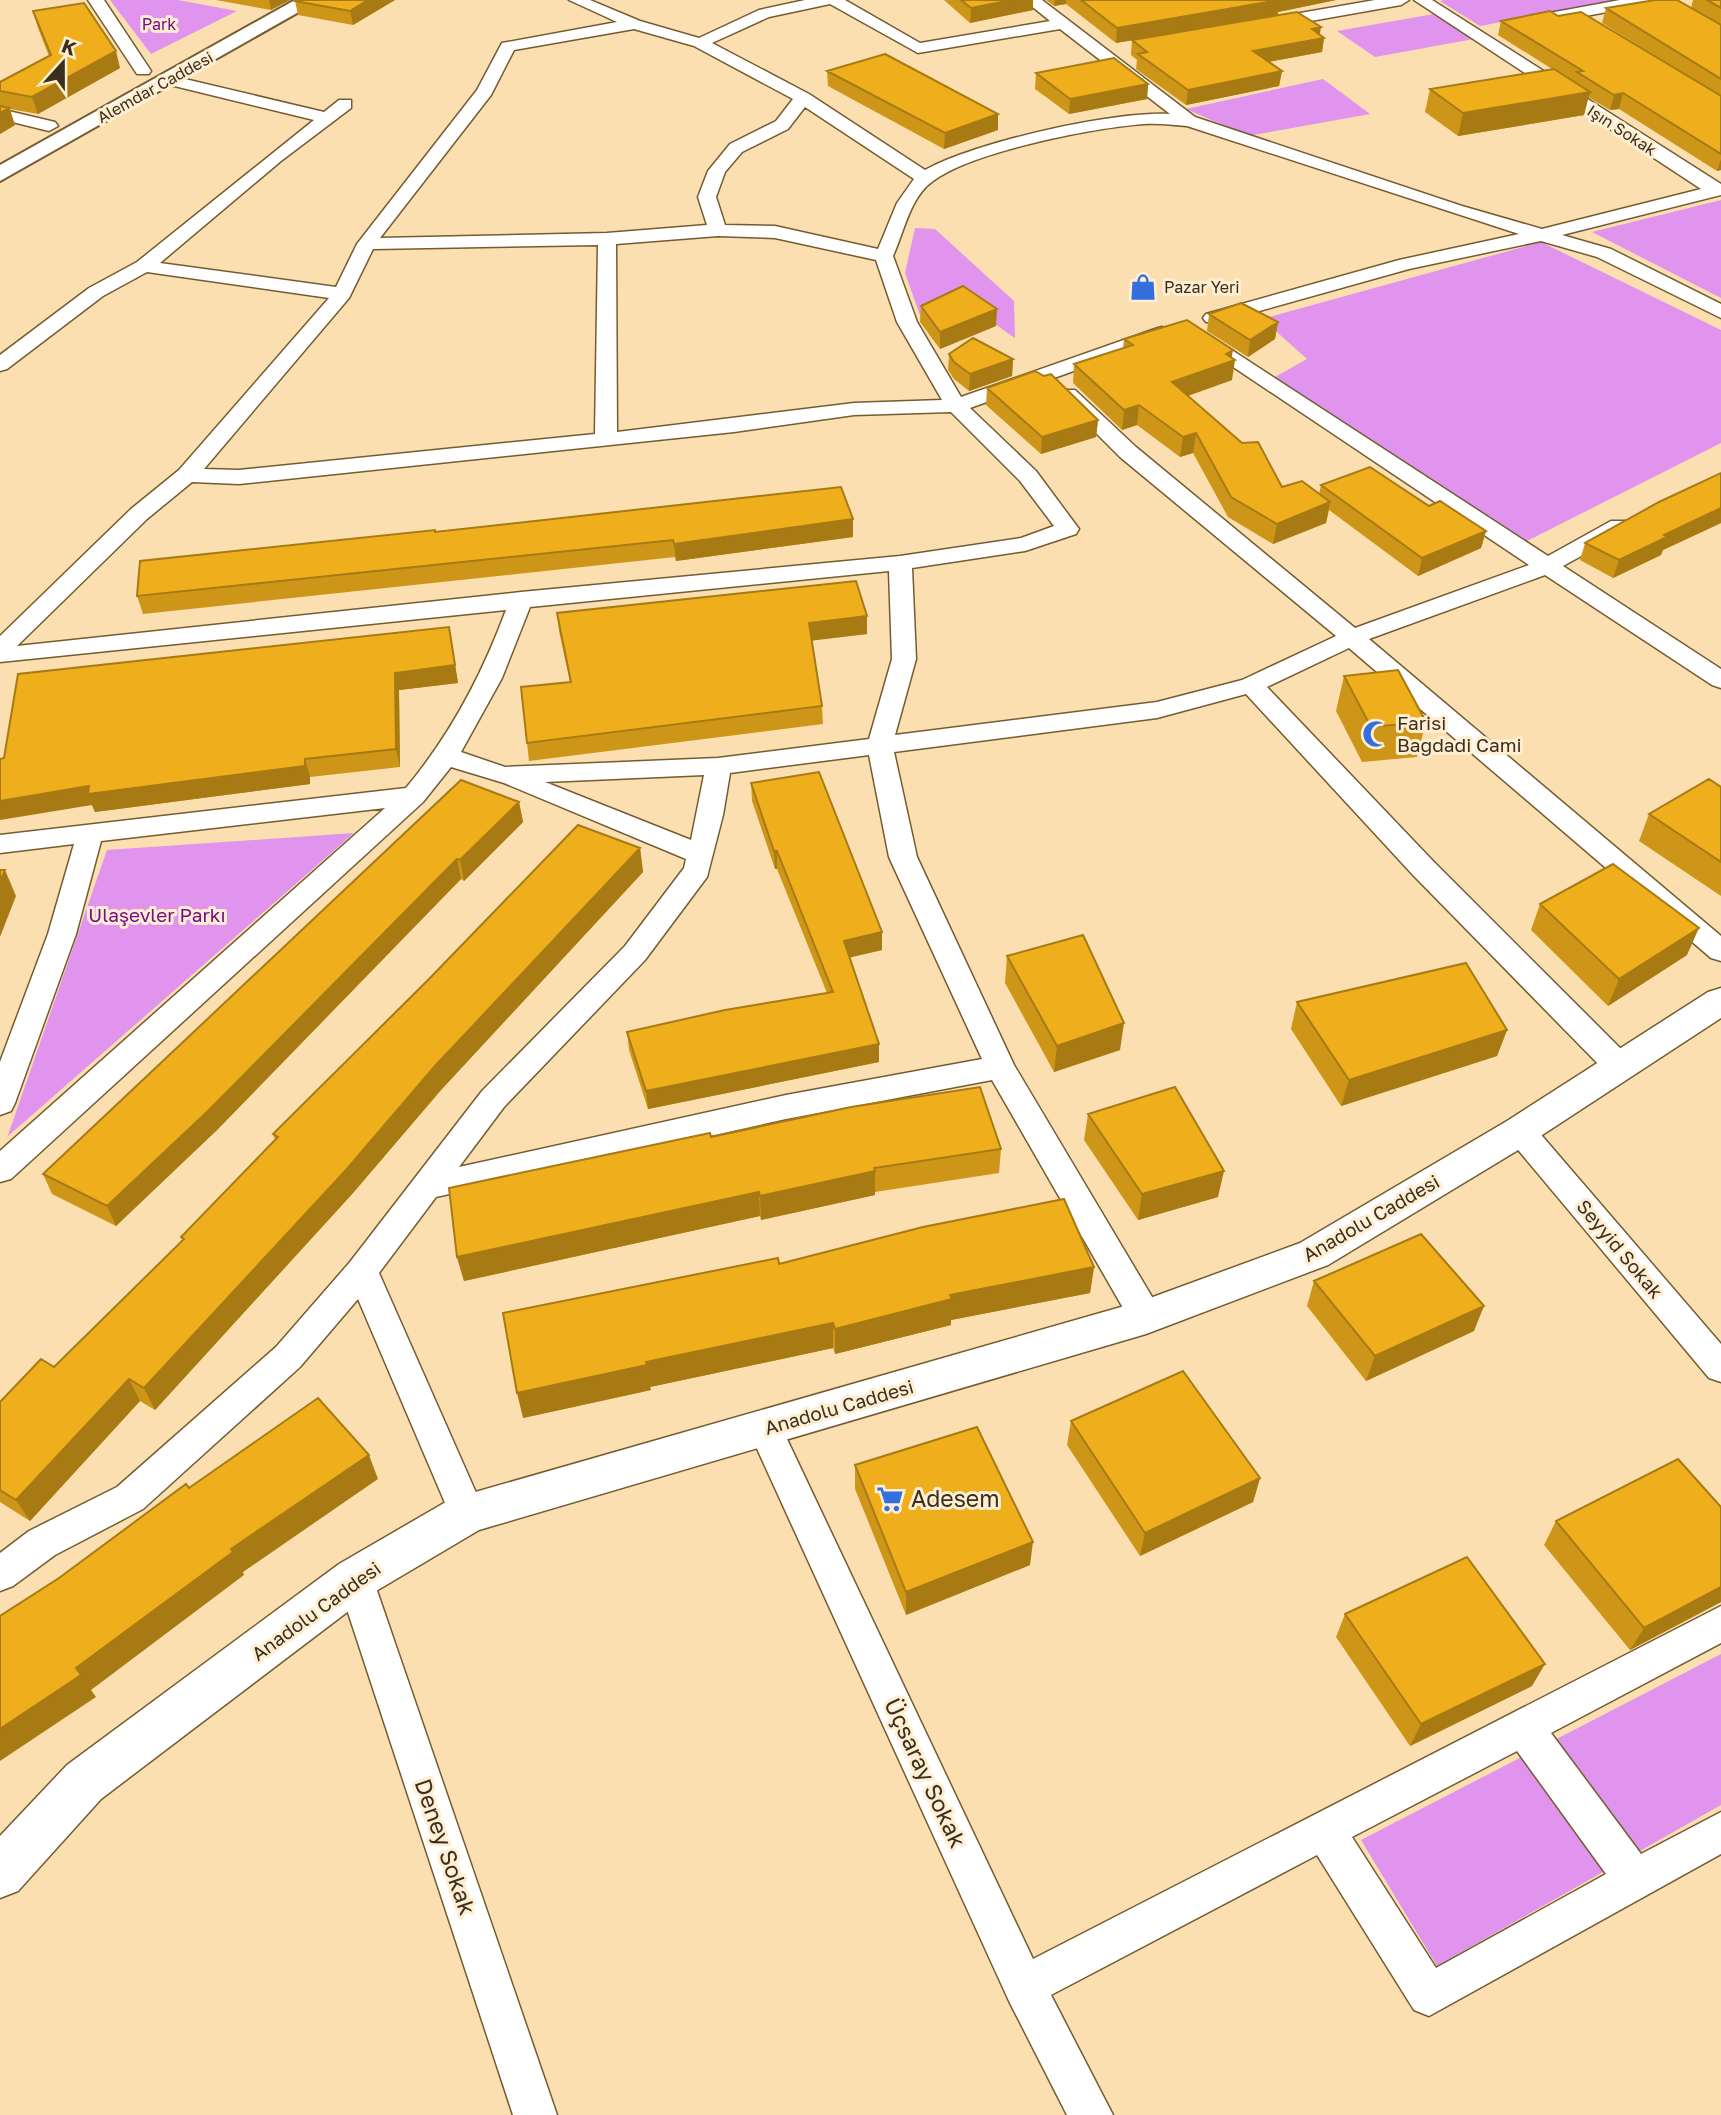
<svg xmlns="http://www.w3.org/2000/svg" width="1721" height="2115" font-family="'Golos Text',sans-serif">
<rect width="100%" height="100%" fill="#fbdfb0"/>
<!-- green -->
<path fill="#e094ee" d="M 110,0 L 178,0 L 237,11 L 151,54 Z
M 1444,0 L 1620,0 L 1480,26 L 1440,1 Z
M 1434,14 L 1474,39 L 1375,57 L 1337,31 Z
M 1323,79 L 1370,114 L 1248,136 L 1186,109 Z
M 1721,200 L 1721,298 L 1592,232 Z
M 915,228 L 935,229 L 1014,301 L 1015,338 L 963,302 L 922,321 L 905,273 Z
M 1541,242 L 1721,330 L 1721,443 L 1527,541 L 1273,378 L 1307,359 L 1262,319 Z
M 354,833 L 7,1137 L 7,1138 L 107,850 Z
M 1721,1654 L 1721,1805 L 1437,1966 L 1361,1840 Z"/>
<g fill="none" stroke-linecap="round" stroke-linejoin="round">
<defs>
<path id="minor" d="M 88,0 L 104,0 L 151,71 L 149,74 L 137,74 Z
M 569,0 L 590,0 L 640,21 L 699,38 L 759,10 L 805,0 L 845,0 L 920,43 L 1050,21 L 1024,0 L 1042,0 L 1195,117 L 1462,206 L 1542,229 L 1701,189 L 1414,0 L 1432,0 L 1721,184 L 1721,195 L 1562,235 L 1611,249 L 1721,304 L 1721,318 L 1597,257 L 1541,241 L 1409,269 L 1220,322 L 1206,322 L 1203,318 L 1206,314 L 1399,260 L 1519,234 L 1187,126 C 1173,125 1158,123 1144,124 C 1093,128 973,151 933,181 C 910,197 904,232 893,256 L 917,322 L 961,397 L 1155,329 L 1162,327 L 1172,333 L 1169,337 L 970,408 L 1036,471 L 1079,529 L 1076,534 L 1025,551 L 912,568 L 916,659 L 895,735 L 1157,702 L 1242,680 L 1336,636 L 1120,457 L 1061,398 L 1058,394 L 1061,390 L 1075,390 L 1136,447 L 1355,628 L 1529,565 L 1190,338 L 1200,332 L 1207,334 L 1548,556 L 1611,521 L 1627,521 L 1630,526 L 1627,531 L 1563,566 L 1721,669 L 1721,688 L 1712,685 L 1545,575 L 1369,639 L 1721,936 L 1721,961 L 1711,958 L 1349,648 L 1267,687 L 1433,861 L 1629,1057 L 1633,1065 L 1629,1073 L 1618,1076 L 1607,1073 L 1413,875 L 1246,694 L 1157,718 L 894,752 L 917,857 L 1014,1065 L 1158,1307 L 1163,1317 L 1158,1327 L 1146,1331 L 1134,1327 L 992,1080 L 786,1119 L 436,1197 L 379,1273 L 485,1513 L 480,1524 L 467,1529 L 454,1524 L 358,1299 L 300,1367 L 143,1509 L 55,1555 L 13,1586 L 0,1591 L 0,1553 L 29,1531 L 117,1487 L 276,1347 L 350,1262 L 482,1091 L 625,946 L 684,868 L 686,859 L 504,783 L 451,767 L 423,802 L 11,1179 L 0,1182 L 0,1151 L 385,808 L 101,841 L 76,934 L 15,1103 L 11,1111 L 0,1115 L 0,1062 L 48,934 L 74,844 L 0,853 L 0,835 L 406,788 C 451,734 482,675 506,610 L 0,662 L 0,636 L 131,509 L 179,470 L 329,298 L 147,272 L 103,296 L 7,369 L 0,371 L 0,355 L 89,288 L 137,262 L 314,120 L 162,83 L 162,77 L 168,75 L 324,112 L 339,100 L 351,100 L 351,108 L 281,161 L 160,263 L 336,287 L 357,244 L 477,90 L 502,43 L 617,22 ZM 830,4 L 918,53 L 1060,29 L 1170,114 C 1113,111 975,142 925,170 L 809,94 L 712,43 L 769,17 ZM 634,29 L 694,46 L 793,99 L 776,121 L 730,144 L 708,171 L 698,197 L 707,225 L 607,233 L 380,238 L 491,95 L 514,50 ZM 805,107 L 914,179 L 897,203 L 878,249 L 775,226 L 725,225 L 716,197 L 725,172 L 742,152 L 788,129 ZM 718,236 L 775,238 L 876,260 L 897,322 L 942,400 L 854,403 L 617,432 L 616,244 ZM 598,245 L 595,434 L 239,470 L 204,469 L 349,298 L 373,249 ZM 951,412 L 1020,481 L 1054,526 L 1021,538 L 900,556 L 521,592 L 17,646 L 147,519 L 192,482 L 239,484 L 734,432 L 854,415 ZM 889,571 L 892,659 L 869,739 L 718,758 L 505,767 L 461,752 L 502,678 L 530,607 ZM 869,755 L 889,857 L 982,1059 L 786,1095 L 459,1167 L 504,1107 L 645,960 L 707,877 L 723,815 L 730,773 ZM 704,775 L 691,840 L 545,782 Z
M 1375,0 L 1409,0 L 1401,5 L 1266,29 L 1258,24 L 1266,19 Z
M 1620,0 L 1652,0 L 1644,5 L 1533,26 L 1525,21 L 1533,16 Z
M 0,109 L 55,122 L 58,126 L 49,131 L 0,119 Z
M 1520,1119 L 1531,1123 L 1721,1344 L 1721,1382 L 1709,1378 L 1509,1139 L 1505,1131 L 1509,1123 Z
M 765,1414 L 777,1418 L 1033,1959 L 1721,1606 L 1721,1643 L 1551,1733 L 1641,1854 L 1721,1812 L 1721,1854 L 1429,2016 L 1414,2010 L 1317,1855 L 1051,1995 L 1113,2115 L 1067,2115 L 1009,2001 L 748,1429 L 753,1418 ZM 1517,1751 L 1606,1874 L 1436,1968 L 1352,1837 Z
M 355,1562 L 368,1567 L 373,1579 L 557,2115 L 513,2115 L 337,1579 L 342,1567 Z"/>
<path id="tertiary" d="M 1721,988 L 1721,1018 L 1533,1141 L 1328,1265 L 1146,1334 L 479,1530 L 371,1594 L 101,1799 L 18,1891 L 0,1898 L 0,1836 L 67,1765 L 339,1564 L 451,1499 L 1142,1301 L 1300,1243 L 1507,1121 L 1708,992 Z"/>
<path id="secondary" d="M 295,0 L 320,0 L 0,181 L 0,165 Z"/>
</defs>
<!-- minor casing -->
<use href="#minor" stroke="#745c30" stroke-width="3"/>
<!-- tertiary casing -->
<use href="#tertiary" stroke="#745c30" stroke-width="3"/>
<!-- secondary casing -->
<use href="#secondary" stroke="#745c30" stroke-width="4"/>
<!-- minor -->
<use href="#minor" fill="#fff" fill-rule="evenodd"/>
<!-- tertiary -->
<use href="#tertiary" fill="#fff" fill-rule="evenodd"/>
<!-- secondary -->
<use href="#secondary" fill="#fff" fill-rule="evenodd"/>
</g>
<!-- wall -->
<path fill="#ce9618" d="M 216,0 L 290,0 L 271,10 Z
M 296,0 L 395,0 L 353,25 L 298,15 L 295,1 Z
M 944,0 L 1033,0 L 1033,10 L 970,23 Z
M 1046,0 L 1336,0 L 1278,12 L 1278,15 L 1116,43 L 1066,4 L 1054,6 Z
M 1693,0 L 1721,0 L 1721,170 L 1717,171 L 1619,109 L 1610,110 L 1588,97 L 1584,115 L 1458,136 L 1425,112 L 1430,89 L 1552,69 L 1498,35 L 1501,21 L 1558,16 L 1682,72 L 1602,23 L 1606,8 L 1691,8 Z
M 33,11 L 120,68 L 38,114 L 10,109 L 15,125 L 0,134 L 0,82 L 49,56 L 38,28 Z
M 1319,34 L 1324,38 L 1322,52 L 1269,62 L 1282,71 L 1279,86 L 1186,105 L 1136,69 L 1137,60 L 1131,55 L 1132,40 Z
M 827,71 L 998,114 L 998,130 L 944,149 L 828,86 Z
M 1036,73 L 1148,84 L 1147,99 L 1069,114 L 1035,89 Z
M 921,306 L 996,326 L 940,349 L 920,322 Z
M 1209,314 L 1278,322 L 1275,339 L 1248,357 L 1207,331 Z
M 1124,339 L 1232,358 L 1232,380 L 1188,396 L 1282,487 L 1319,494 L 1321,485 L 1429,506 L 1486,531 L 1481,548 L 1418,576 L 1329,510 L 1326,523 L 1273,544 L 1228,517 L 1193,453 L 1180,457 L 1137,425 L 1122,430 L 1073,383 L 1074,364 L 1123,348 Z
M 949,354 L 1013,359 L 1012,376 L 969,391 L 954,379 L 948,370 Z
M 987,388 L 1098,420 L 1096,437 L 1041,454 L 986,405 Z
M 1721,473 L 1721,523 L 1663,550 L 1661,555 L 1613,578 L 1580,560 L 1585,543 Z
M 853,519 L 853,537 L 676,561 L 675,557 L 143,614 L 137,596 L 436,532 Z
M 557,613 L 867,616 L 867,634 L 812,640 L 822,706 L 823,724 L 529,761 L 527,743 L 570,682 L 559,631 Z
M 449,627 L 458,683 L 399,690 L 400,767 L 310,777 L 310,784 L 95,812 L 92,805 L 4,758 Z
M 1344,676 L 1426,722 L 1417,757 L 1362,762 L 1336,711 Z
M 751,783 L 882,950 L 850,957 L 879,1062 L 648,1109 L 629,1050 L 627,1032 L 827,993 L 777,869 L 775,869 L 752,801 Z
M 1721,787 L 1721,896 L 1639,841 L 1649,814 Z
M 519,802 L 523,822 L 464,881 L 461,879 L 217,1130 L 116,1226 L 52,1194 L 43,1174 Z
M 640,848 L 643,872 L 441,1090 L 353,1193 L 155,1410 L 140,1401 L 30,1521 L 0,1502 L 0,1402 L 54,1367 L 183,1241 L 181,1237 L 275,1140 L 273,1134 Z
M 1540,904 L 1687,955 L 1608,1006 L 1531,930 Z
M 1007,956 L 1120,1050 L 1054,1072 L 1005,983 Z
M 1297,1002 L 1507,1030 L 1497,1056 L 1341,1106 L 1291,1029 Z
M 1088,1114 L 1218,1197 L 1138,1220 L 1084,1140 Z
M 711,1137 L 1001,1149 L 999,1173 L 875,1192 L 875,1195 L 761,1220 L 760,1216 L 464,1281 L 457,1257 Z
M 779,1264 L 1094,1267 L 1090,1293 L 951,1320 L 951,1325 L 835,1354 L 833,1348 L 650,1387 L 651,1390 L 523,1418 Z
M 1314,1281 L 1474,1331 L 1366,1381 L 1307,1306 Z
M 1071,1421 L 1260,1478 L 1253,1502 L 1140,1556 L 1067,1445 Z
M 855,1465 L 1030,1565 L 906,1615 L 855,1489 Z
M 1556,1521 L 1721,1602 L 1630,1650 L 1544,1545 Z
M 1345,1614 L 1532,1686 L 1410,1746 L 1336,1637 Z"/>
<!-- shaded-wall -->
<path fill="#a77a14" d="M 269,0 L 290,0 L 271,10 Z
M 368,0 L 395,0 L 353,25 L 350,11 Z
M 1012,0 L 1033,0 L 1033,10 L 970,23 L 971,8 Z
M 1055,0 L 1066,0 L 1066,4 L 1054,6 Z
M 1277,0 L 1336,0 L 1278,12 L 1278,15 L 1116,43 L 1117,28 Z
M 1321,27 L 1319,39 L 1324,38 L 1322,52 L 1250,65 L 1253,51 L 1312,29 Z
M 116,51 L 120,68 L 38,114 L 32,97 Z
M 1282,71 L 1279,86 L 1186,105 L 1188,90 Z
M 1148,84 L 1147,99 L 1069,114 L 1070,99 Z
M 1590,92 L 1584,115 L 1458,136 L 1463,113 Z
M 1623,93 L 1619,109 L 1610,110 L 1614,95 Z
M 9,108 L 15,125 L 0,134 L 0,113 Z
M 998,114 L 998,130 L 944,149 L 945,133 Z
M 1721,159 L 1721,170 L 1717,171 Z
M 997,309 L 996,326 L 940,349 L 940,332 Z
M 1278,322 L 1275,339 L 1248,357 L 1250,340 Z
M 1233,350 L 1231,361 L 1235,360 L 1232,380 L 1170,402 L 1172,382 Z
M 1013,359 L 1012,376 L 969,391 L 970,374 Z
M 1139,405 L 1137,425 L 1122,430 L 1124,410 Z
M 1098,420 L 1096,437 L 1041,454 L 1042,437 Z
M 1196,433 L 1193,453 L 1180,457 L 1183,437 Z
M 1330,502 L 1326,523 L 1273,544 L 1277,524 Z
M 1721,508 L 1721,523 L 1663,550 L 1661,555 L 1613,578 L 1619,560 L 1664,535 Z
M 853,519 L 853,537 L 676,561 L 674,544 Z
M 1486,531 L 1481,548 L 1418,576 L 1422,558 Z
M 867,616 L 867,634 L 809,641 L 809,623 Z
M 449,627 L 458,683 L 399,690 L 400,767 L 396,749 L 395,673 Z
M 305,759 L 310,777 L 310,784 L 95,812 L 92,805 L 0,820 L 0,801 L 89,786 Z
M 519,802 L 523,822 L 464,881 L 460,860 Z
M 640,848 L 643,872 L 441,1090 L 353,1193 L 155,1410 L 144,1388 L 435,1066 Z
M 774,851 L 777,851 L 777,869 L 775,869 Z
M 457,859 L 461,879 L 217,1130 L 116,1226 L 107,1206 Z
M 5,870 L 16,896 L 0,937 L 0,882 Z
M 1699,928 L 1687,955 L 1608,1006 L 1619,979 Z
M 882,932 L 882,950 L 844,959 L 844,941 Z
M 1124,1023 L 1120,1050 L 1054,1072 L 1057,1046 Z
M 1507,1030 L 1497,1056 L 1341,1106 L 1349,1080 Z
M 879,1044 L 879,1062 L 648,1109 L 646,1091 Z
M 875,1171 L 875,1195 L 761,1220 L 760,1196 Z
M 1224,1171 L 1218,1197 L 1138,1220 L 1142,1194 Z
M 759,1192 L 760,1216 L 464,1281 L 457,1257 Z
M 1094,1267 L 1090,1293 L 951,1320 L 951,1325 L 835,1354 L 835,1329 L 950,1295 Z
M 1484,1306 L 1474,1331 L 1366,1381 L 1375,1356 Z
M 833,1323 L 833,1348 L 650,1387 L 651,1390 L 523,1418 L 517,1393 L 646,1362 Z
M 129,1379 L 140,1401 L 30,1521 L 16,1500 Z
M 369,1455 L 378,1479 L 243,1572 L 244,1575 L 91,1690 L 96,1697 L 0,1761 L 0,1729 L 76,1668 L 231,1549 Z
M 1260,1478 L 1253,1502 L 1140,1556 L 1145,1533 Z
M 1033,1542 L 1030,1565 L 906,1615 L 906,1592 Z
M 1721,1587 L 1721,1602 L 1630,1650 L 1644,1628 Z
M 1545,1664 L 1532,1686 L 1410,1746 L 1421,1724 Z"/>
<!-- building -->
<path fill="#efaf1c" stroke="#a77a14" stroke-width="2" d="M 296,0 L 368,0 L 350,11 L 295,1 Z
M 961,0 L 1012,0 L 971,8 Z
M 1081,0 L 1279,0 L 1117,28 Z
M 1655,0 L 1677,0 L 1721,25 L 1721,79 L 1606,8 Z
M 1707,0 L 1721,0 L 1721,8 Z
M 84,3 L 116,51 L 32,97 L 0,91 L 0,82 L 51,55 L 33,11 Z
M 1550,11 L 1558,16 L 1581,12 L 1721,96 L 1721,154 L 1623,93 L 1614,95 L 1577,72 L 1583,71 L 1501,21 Z
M 1297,12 L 1321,27 L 1312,29 L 1324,38 L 1253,51 L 1282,71 L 1188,90 L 1138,54 L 1147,52 L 1132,40 Z
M 885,54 L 998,114 L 945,133 L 827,71 Z
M 1114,58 L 1148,84 L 1070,99 L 1036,73 Z
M 1554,69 L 1590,92 L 1463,113 L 1430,89 Z
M 0,106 L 9,108 L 0,113 Z
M 963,286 L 997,309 L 940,332 L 921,306 Z
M 1241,303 L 1278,322 L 1250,340 L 1209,314 Z
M 1187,320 L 1233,350 L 1226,354 L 1235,360 L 1172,382 L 1242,443 L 1258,442 L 1282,487 L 1302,481 L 1330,502 L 1277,524 L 1231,497 L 1196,433 L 1183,437 L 1139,405 L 1124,410 L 1074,364 L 1133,345 L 1124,339 Z
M 973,338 L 1013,359 L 970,374 L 954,362 L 949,354 Z
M 1035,371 L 1044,376 L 1051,374 L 1098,420 L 1042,437 L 987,388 Z
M 1370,467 L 1429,506 L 1440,501 L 1486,531 L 1422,558 L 1321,485 Z
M 1721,473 L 1721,508 L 1664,535 L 1667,537 L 1619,560 L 1585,543 L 1659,502 Z
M 841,487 L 853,519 L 674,544 L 673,540 L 137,596 L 140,561 L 435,530 L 435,532 Z
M 856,581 L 867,616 L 809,623 L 822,706 L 527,743 L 521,687 L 571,682 L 557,613 Z
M 449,627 L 455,665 L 395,673 L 396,749 L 305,759 L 305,766 L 88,794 L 89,786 L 0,801 L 0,759 L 4,758 L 18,674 Z
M 1398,670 L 1426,722 L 1371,727 L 1344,676 Z
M 819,772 L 882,932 L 844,941 L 879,1044 L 646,1091 L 627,1032 L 725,1010 L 833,992 L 777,851 L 774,851 L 751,783 Z
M 1709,779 L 1721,787 L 1721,862 L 1649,814 Z
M 461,780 L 519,802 L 460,860 L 457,859 L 209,1110 L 107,1206 L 43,1174 Z
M 578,825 L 640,848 L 435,1066 L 346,1170 L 144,1388 L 129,1379 L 16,1500 L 0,1490 L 0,1402 L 41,1359 L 54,1367 L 184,1239 L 181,1237 L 278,1137 L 273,1134 L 430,978 Z
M 1613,864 L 1699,928 L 1619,979 L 1540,904 Z
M 0,870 L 5,870 L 0,882 Z
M 1083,935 L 1124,1023 L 1057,1046 L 1007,956 Z
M 1466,963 L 1507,1030 L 1349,1080 L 1297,1002 Z
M 980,1087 L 1001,1149 L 874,1168 L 875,1171 L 760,1196 L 759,1192 L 457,1257 L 449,1188 L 710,1133 L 711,1137 L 851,1107 Z
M 1175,1087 L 1224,1171 L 1142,1194 L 1088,1114 Z
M 1064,1199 L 1094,1267 L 950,1295 L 952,1299 L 835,1329 L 833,1323 L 646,1362 L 647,1365 L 517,1393 L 503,1313 L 778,1258 L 779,1264 L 923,1227 Z
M 1421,1234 L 1484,1306 L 1375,1356 L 1314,1281 Z
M 1183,1371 L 1260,1478 L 1145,1533 L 1071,1421 Z
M 318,1398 L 369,1455 L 231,1549 L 233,1552 L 76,1668 L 81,1675 L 0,1729 L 0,1616 L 59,1578 L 186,1484 L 189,1488 Z
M 977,1427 L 1033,1542 L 906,1592 L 855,1465 Z
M 1678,1459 L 1721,1507 L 1721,1587 L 1644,1628 L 1556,1521 Z
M 1467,1557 L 1545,1664 L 1421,1724 L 1345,1614 Z"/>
<!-- icons -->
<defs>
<symbol id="shop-bare" viewBox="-9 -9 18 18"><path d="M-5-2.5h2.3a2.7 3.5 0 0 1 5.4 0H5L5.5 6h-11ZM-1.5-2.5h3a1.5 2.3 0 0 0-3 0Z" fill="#3370de" stroke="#ffeed2" stroke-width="2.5" paint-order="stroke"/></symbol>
<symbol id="mosque-bare" viewBox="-9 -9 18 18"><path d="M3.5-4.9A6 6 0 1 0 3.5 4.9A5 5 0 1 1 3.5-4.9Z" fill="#3370de" stroke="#ffeed2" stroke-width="2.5" paint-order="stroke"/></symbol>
<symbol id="supermarket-bare" viewBox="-9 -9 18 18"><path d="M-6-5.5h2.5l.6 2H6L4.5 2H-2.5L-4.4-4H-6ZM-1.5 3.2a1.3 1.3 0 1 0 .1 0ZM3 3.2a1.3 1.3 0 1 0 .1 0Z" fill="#3370de" stroke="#ffeed2" stroke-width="2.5" paint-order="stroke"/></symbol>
</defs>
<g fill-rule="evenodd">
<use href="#shop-bare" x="1124" y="268" width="38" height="38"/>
<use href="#mosque-bare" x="1357" y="715" width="38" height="38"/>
<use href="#supermarket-bare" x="871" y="1480" width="38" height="38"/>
</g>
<g text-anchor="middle" stroke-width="6" stroke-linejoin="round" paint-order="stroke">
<!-- far-park labels -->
<g font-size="16" fill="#760c87" stroke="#ffeed2">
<text x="159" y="30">Park</text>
</g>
<!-- far-street labels -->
<g font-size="16" fill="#3a2f1d" stroke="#ffeed2">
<text transform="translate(155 87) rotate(-29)" y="6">Alemdar Caddesi</text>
<text transform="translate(1622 130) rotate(33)" y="6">Işın Sokak</text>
</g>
<!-- far-poi labels -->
<g font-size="16" fill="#3a2f1d" stroke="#ffeed2" text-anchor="start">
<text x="1164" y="293">Pazar Yeri</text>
</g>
<!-- poi labels -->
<g font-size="19" fill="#3a2f1d" stroke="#ffeed2" text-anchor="start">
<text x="1397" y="730">Farisi<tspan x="1397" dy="22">Bağdadi Cami</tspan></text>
</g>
<!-- park labels -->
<g font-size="19" fill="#760c87" stroke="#ffeed2">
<text x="157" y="922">Ulaşevler Parkı</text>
</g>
<!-- street labels -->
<g font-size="19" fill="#3a2f1d" stroke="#ffeed2">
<text transform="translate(1371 1218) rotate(-30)" y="7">Anadolu Caddesi</text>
<text transform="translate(1620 1249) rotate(50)" y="7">Seyyid Sokak</text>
<text transform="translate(839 1407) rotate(-16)" y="7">Anadolu Caddesi</text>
<text transform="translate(316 1611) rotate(-36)" y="7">Anadolu Caddesi</text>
</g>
<!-- near-poi labels -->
<g font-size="23" fill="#3a2f1d" stroke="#ffeed2" text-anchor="start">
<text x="911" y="1507">Adesem</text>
</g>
<!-- near-street labels -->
<g font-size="23" fill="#3a2f1d" stroke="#ffeed2">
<text transform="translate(925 1773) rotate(65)" y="8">Üçsaray Sokak</text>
<text transform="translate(445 1847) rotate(71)" y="8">Deney Sokak</text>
</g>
</g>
<!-- north arrow -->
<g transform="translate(63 63) rotate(21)" stroke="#ffeed2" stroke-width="5" paint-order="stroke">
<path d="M0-5L12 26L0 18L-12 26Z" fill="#3a2f1d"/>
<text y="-10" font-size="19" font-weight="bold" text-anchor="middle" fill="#3a2f1d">K</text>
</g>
</svg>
